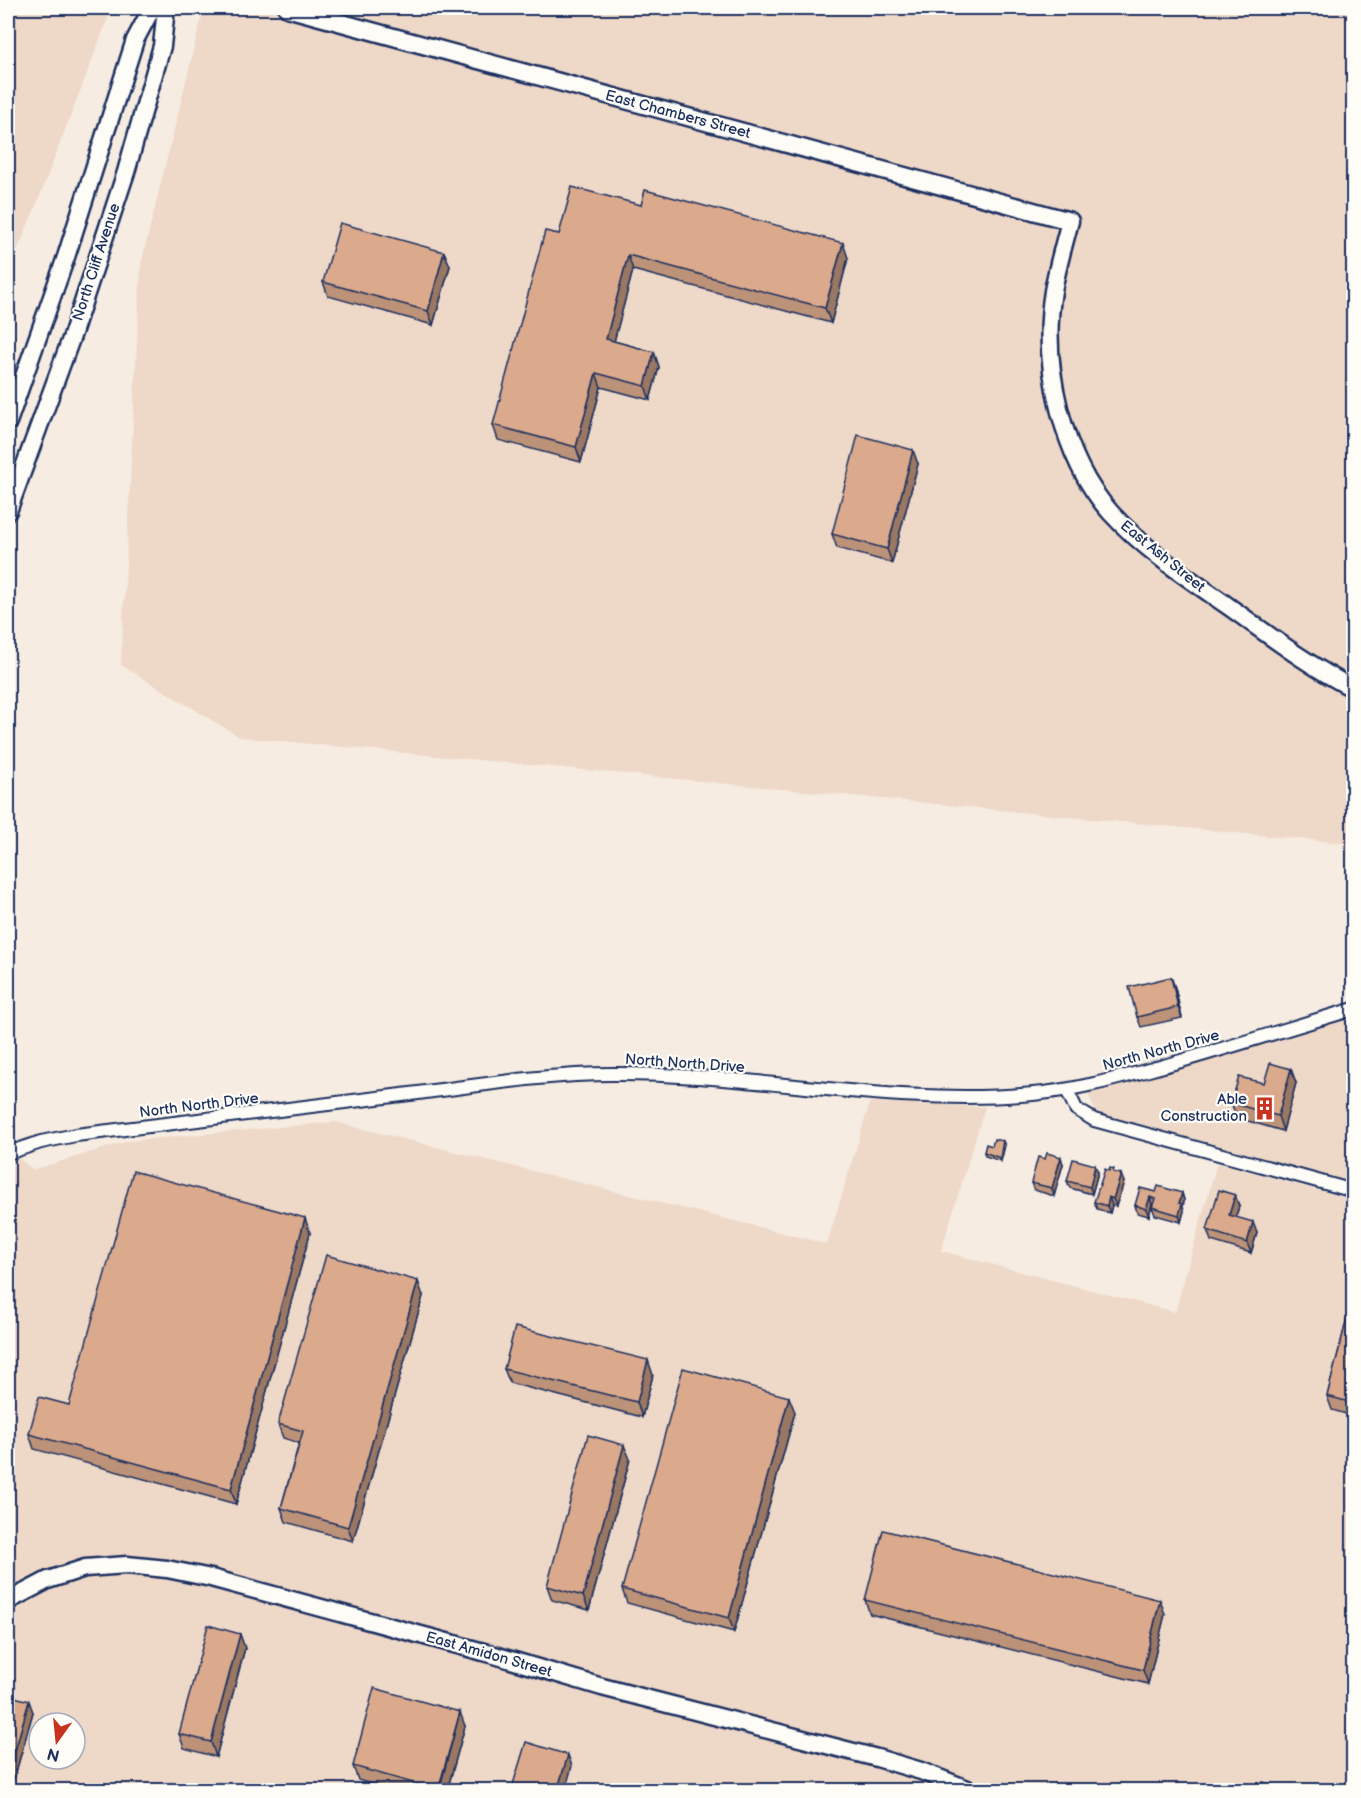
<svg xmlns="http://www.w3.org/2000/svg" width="1361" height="1798" font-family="'Balsamiq Sans',sans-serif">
<rect width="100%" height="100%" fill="#f6ece2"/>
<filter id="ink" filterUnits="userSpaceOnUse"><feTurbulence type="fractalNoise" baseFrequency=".0167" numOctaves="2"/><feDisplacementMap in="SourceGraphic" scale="12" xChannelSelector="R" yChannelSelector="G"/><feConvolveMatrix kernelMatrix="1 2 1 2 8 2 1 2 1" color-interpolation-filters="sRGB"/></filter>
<g filter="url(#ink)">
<!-- built -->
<path fill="#eed8c8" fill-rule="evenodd" d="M 8,8 L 112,8 L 35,208 L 8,272 Z
M 204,8 L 1353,8 L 1353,844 L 240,737 L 121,665 L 141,264 Z
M 1353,1016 L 1353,1182 L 1096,1112 L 1087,1091 L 1294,1036 Z
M 870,1102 L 985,1107 L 941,1251 L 1175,1312 L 1217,1163 L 1353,1200 L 1353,1790 L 8,1790 L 8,1150 L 33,1170 L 128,1141 L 335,1122 L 827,1244 ZM 39,1723 L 75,1723 L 75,1759 L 39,1759 Z"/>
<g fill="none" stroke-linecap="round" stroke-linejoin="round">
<defs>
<path id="street" d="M 1067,1090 L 1076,1109 L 1094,1120 L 1354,1191
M 8,1153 L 41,1142 L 76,1135 C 190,1121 304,1107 418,1093 C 482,1085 547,1074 612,1074 C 752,1073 892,1107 1033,1094 C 1077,1090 1119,1078 1160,1067 C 1225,1049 1289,1028 1354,1009"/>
<path id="secondary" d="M 287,8 L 1070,221 C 1064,244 1057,268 1053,291 C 1041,363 1062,459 1111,513 C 1145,550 1188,578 1228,606 C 1269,635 1309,666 1354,689
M 8,422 L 66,257 L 135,40 L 152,8
M 8,511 L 72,336 L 126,172 L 162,46 L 166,8
M 8,1601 L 48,1580 L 85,1568 L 127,1565 L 167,1569 L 211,1578 L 491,1654 L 602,1687 L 877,1758 L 921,1771 L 970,1790"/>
</defs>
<!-- street casing -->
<use href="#street" stroke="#1b2f5e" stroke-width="16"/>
<!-- secondary casing -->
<use href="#secondary" stroke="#1b2f5e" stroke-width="21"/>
<!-- street -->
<use href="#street" stroke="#fdfcf7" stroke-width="12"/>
<!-- secondary -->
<use href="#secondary" stroke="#fdfcf7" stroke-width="16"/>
</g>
<!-- wall -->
<path fill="#bc9279" stroke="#1b2f5e" stroke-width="1.5" d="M 641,205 L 848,258 L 831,323 L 633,270 L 614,341 L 654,352 L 659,367 L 650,400 L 601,387 L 581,462 L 498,440 L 493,425 L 559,234 Z
M 444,252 L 450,266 L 433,325 L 328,296 L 323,282 Z
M 918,464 L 892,563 L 837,548 L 832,534 Z
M 1171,977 L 1175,988 L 1182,1018 L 1141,1027 L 1137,1017 Z
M 1291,1069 L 1296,1083 L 1283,1131 L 1237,1118 L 1231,1103 L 1264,1083 Z
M 1005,1145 L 1001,1161 L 985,1156 L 984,1152 L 992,1146 Z
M 1063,1164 L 1054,1196 L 1034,1190 L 1031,1183 Z
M 1098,1172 L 1092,1194 L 1070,1188 L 1067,1181 Z
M 1115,1173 L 1124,1182 L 1116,1206 L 1112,1205 L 1110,1213 L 1097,1209 L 1094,1202 Z
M 1156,1192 L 1182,1193 L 1184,1200 L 1183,1207 L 1184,1211 L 1181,1222 L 1155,1215 L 1152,1207 L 1152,1204 L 1149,1216 L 1137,1213 L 1135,1205 Z
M 1235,1195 L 1239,1206 L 1236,1217 L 1257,1233 L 1251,1253 L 1211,1241 L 1207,1230 Z
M 310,1233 L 236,1504 L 34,1449 L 29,1434 Z
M 1353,1256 L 1353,1287 L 1348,1273 Z
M 1353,1295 L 1353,1416 L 1332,1410 L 1327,1396 Z
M 423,1296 L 353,1541 L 286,1522 L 281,1508 L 299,1443 L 283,1438 L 278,1424 Z
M 504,1369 L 653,1375 L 642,1417 L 510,1383 Z
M 795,1412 L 734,1632 L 627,1603 L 622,1589 Z
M 630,1459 L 589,1610 L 552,1600 L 547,1586 Z
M 865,1600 L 1165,1614 L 1148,1684 L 870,1614 Z
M 245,1648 L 216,1757 L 184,1748 L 179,1734 Z
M 8,1695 L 33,1712 L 14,1779 L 8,1777 Z
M 465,1726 L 447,1791 L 394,1791 L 358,1780 L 353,1766 Z"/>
<!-- shaded-wall -->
<path fill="#997763" stroke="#1b2f5e" stroke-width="1.5" d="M 843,243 L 848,258 L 831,323 L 825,308 Z
M 444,252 L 450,266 L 433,325 L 428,311 Z
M 628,255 L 633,270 L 611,353 L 606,339 Z
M 654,352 L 659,367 L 650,400 L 645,386 Z
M 596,373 L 601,387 L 581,462 L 576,447 Z
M 913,450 L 918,464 L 892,563 L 887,549 Z
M 1171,977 L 1175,988 L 1182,1018 L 1178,1007 Z
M 1291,1069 L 1296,1083 L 1283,1131 L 1278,1116 Z
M 1003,1141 L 1005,1145 L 1001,1161 L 1000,1158 Z
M 1061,1157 L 1063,1164 L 1054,1196 L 1052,1188 Z
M 1095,1165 L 1098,1172 L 1092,1194 L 1090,1187 Z
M 1121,1174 L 1124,1182 L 1116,1206 L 1113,1199 Z
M 1182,1193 L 1184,1200 L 1183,1207 L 1184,1211 L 1181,1222 L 1179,1215 L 1179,1203 Z
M 1235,1195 L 1239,1206 L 1233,1226 L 1229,1215 Z
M 1109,1197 L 1112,1205 L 1110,1213 L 1107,1206 Z
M 1150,1197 L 1152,1204 L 1149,1216 L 1146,1209 Z
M 305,1218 L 310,1233 L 236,1504 L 231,1489 Z
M 1253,1222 L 1257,1233 L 1251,1253 L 1247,1243 Z
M 418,1281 L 423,1296 L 353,1541 L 348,1527 Z
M 648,1360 L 653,1375 L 642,1417 L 637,1402 Z
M 789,1397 L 795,1412 L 734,1632 L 729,1618 Z
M 624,1445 L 630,1459 L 589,1610 L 583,1596 Z
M 1160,1600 L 1165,1614 L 1148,1684 L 1143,1670 Z
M 240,1634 L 245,1648 L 216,1757 L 211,1742 Z
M 29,1701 L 33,1712 L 14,1779 L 10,1768 Z
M 460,1712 L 465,1726 L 447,1791 L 439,1791 Z
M 568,1755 L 572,1766 L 565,1791 L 557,1791 Z"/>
<!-- building -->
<path fill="#dbaa8d" stroke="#1b2f5e" stroke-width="1.5" d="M 572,187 L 641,205 L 645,190 L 843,243 L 825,308 L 628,255 L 606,339 L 654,352 L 645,386 L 596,373 L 576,447 L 493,425 L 545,231 L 559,234 Z
M 340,223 L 444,252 L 428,311 L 323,282 Z
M 858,435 L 913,450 L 887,549 L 832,534 Z
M 1171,977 L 1178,1007 L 1137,1017 L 1129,987 Z
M 1270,1063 L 1291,1069 L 1278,1116 L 1231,1103 L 1239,1077 L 1264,1083 Z
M 994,1139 L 1003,1141 L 1000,1158 L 984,1152 L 986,1144 L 992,1146 Z
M 1047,1153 L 1061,1157 L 1052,1188 L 1031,1183 L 1038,1157 L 1045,1159 Z
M 1073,1159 L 1095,1165 L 1090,1187 L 1067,1181 Z
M 1110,1168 L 1114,1169 L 1113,1172 L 1121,1174 L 1113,1199 L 1109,1197 L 1107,1206 L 1094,1202 L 1105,1169 L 1109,1171 Z
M 133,1171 L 305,1218 L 231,1489 L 29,1434 L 39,1397 L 69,1405 Z
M 1158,1186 L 1182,1193 L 1179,1203 L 1182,1204 L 1179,1215 L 1152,1207 L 1155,1199 L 1150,1197 L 1146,1209 L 1135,1205 L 1140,1188 L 1156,1192 Z
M 1219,1190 L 1235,1195 L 1229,1215 L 1253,1222 L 1247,1243 L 1207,1230 Z
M 326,1255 L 418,1281 L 348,1527 L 281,1508 L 303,1431 L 278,1424 Z
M 1352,1255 L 1353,1256 L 1353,1274 L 1348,1273 Z
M 1353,1295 L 1353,1403 L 1327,1396 Z
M 515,1327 L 648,1360 L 637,1402 L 504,1369 Z
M 683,1368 L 789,1397 L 729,1618 L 622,1589 Z
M 588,1435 L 624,1445 L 583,1596 L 547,1586 Z
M 883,1530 L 1160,1600 L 1143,1670 L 865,1600 Z
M 208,1625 L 240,1634 L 211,1742 L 179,1734 Z
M 374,1688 L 460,1712 L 438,1790 L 353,1766 Z
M 8,1695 L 29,1701 L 10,1768 L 8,1767 Z
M 526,1742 L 568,1755 L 557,1791 L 511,1791 Z
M 1263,1782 L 1294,1791 L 1261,1791 Z"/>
</g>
<!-- icons -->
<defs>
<symbol id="building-bare" viewBox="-9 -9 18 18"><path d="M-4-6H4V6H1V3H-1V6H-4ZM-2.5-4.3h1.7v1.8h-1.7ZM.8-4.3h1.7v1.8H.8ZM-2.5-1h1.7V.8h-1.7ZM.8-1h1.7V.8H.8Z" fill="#c8321e" stroke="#fdfcf7" stroke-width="2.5" paint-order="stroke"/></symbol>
</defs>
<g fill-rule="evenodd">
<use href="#building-bare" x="1248" y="1092" width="33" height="33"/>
</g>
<g text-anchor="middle" stroke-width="4.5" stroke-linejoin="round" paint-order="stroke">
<!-- street labels -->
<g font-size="15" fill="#1b2f5e" stroke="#fdfcf7">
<text transform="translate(678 114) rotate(15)" y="5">East Chambers Street</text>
<text transform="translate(96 262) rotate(-72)" y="5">North Cliff Avenue</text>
<text transform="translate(1163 556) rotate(39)" y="5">East Ash Street</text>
<text transform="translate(1161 1050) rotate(-15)" y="5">North North Drive</text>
<text transform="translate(685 1063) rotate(4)" y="5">North North Drive</text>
<text transform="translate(199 1105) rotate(-7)" y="5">North North Drive</text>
<text transform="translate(489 1654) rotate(16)" y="5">East Amidon Street</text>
</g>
<!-- poi labels -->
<g font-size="15" fill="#1b2f5e" stroke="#fdfcf7" text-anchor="end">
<text x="1247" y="1104">Able<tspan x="1247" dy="17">Construction</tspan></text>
</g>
</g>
<!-- margin -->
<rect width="1361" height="1798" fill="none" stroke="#fdfcf7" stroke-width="30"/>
<rect x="15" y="15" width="1331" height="1768" fill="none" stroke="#1b2f5e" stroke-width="2" filter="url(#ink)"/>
<!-- north arrow -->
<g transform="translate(57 1741) rotate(195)"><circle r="28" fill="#fdfcf7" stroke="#a3aaba" stroke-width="1.5"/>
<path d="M0-4.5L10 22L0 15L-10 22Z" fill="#c8321e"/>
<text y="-9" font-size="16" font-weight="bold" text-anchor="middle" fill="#1b2f5e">N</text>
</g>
</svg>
